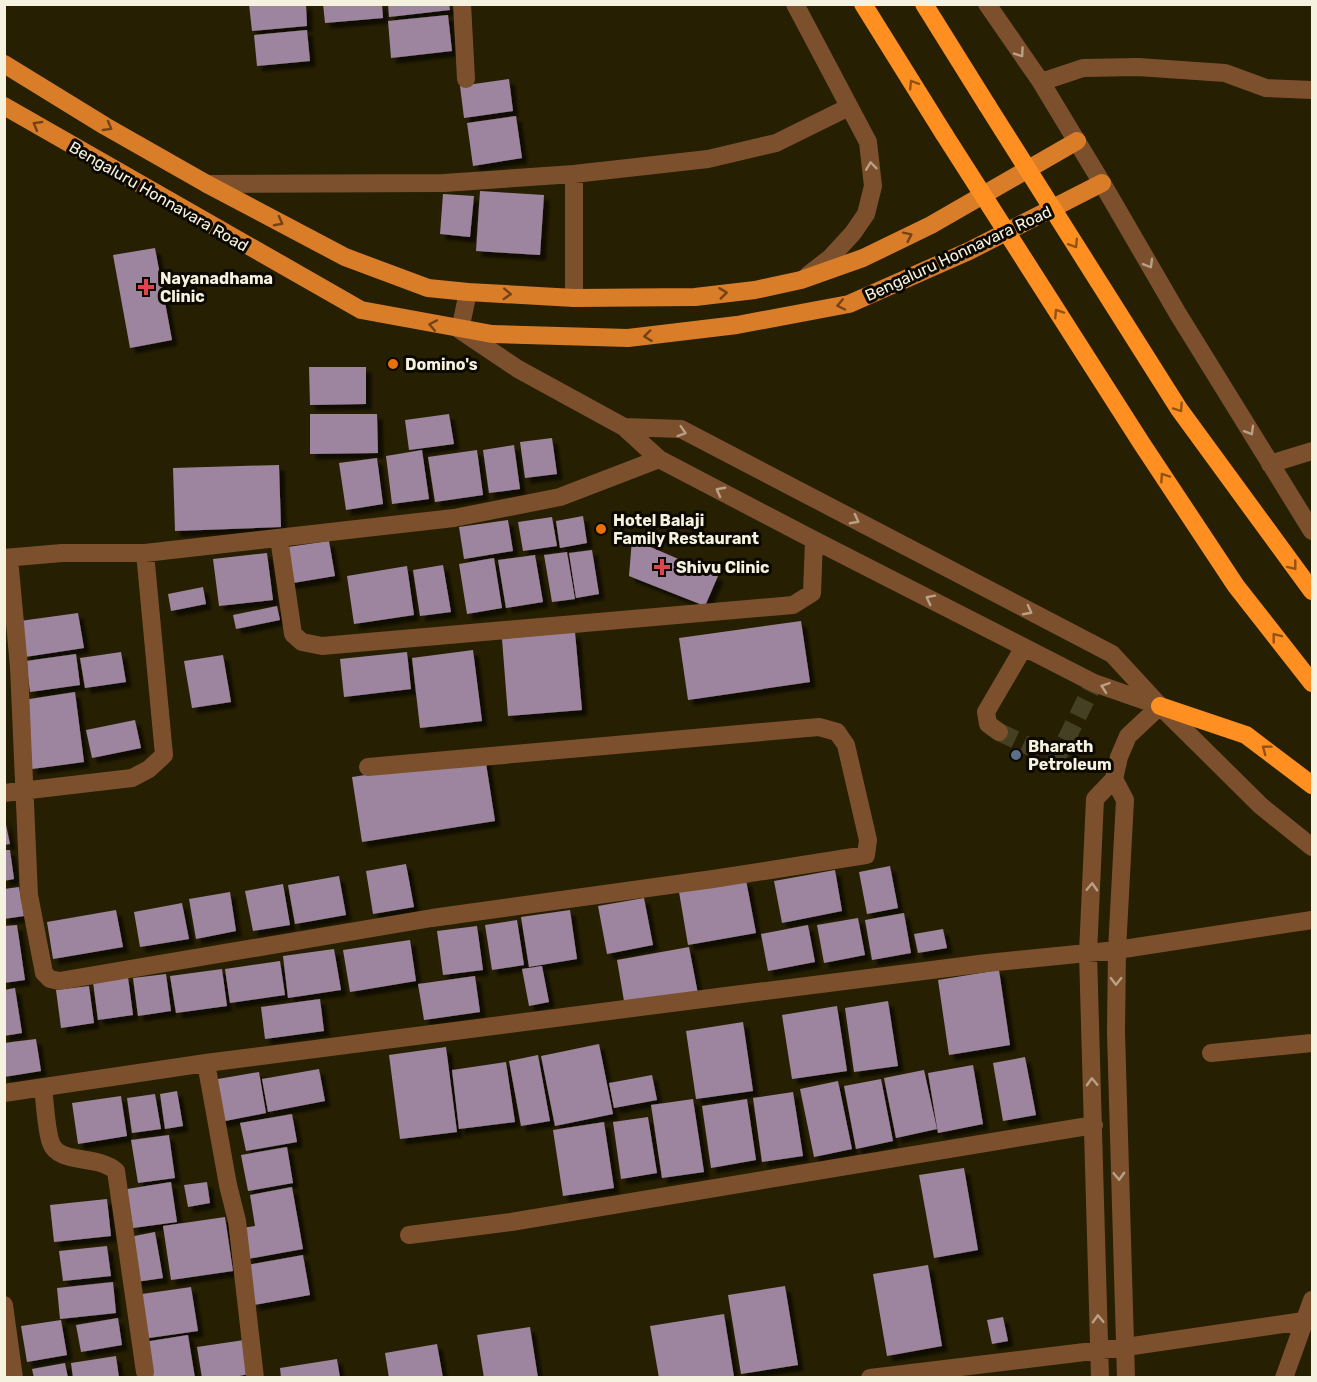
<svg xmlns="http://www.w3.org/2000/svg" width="1317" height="1382" font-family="Rubik,sans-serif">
<defs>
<filter id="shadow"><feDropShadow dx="5.5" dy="5.5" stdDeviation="1.5" flood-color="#0009"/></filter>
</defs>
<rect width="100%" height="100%" fill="#261f02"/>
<!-- building -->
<path fill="#9e859f" filter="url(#shadow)" d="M 249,4 L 306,4 L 307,26 L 252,31 Z
M 323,4 L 382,4 L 383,18 L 325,23 Z
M 388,4 L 449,4 L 450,10 L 389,17 Z
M 448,15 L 452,51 L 391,58 L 388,21 Z
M 307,30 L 310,61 L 257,66 L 254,35 Z
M 509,79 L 513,111 L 464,118 L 460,86 Z
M 516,116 L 522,158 L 473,166 L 467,123 Z
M 480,191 L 544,195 L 540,255 L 476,251 Z
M 443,194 L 474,196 L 470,237 L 440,234 Z
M 155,248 L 172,340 L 130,348 L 113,255 Z
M 309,367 L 366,367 L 366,404 L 310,405 Z
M 310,414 L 377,414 L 378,453 L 310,454 Z
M 449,414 L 454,444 L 409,450 L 405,420 Z
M 552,438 L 557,474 L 525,478 L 520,442 Z
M 514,445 L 520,489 L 489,493 L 483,450 Z
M 422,450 L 429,499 L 392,504 L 386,456 Z
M 477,450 L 483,495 L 435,502 L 428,457 Z
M 377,458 L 383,504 L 346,510 L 339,463 Z
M 279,465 L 281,527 L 175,531 L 173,468 Z
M 583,516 L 587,543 L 560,548 L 556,521 Z
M 552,517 L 557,546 L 523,551 L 518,522 Z
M 508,520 L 513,551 L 464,559 L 459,527 Z
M 632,539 L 718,576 L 705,606 L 629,576 Z
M 329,541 L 335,576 L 287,584 L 281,548 Z
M 592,550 L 599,594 L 576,598 L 569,553 Z
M 567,552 L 575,599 L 552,602 L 544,555 Z
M 267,553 L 273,600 L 219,606 L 213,559 Z
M 535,555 L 543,602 L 506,608 L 498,560 Z
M 494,558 L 502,608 L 467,614 L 459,564 Z
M 443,565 L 451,612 L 420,616 L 413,570 Z
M 407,566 L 414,615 L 354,624 L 347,576 Z
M 203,587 L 206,604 L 171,611 L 168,594 Z
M 277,606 L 280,620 L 236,629 L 233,615 Z
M 78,613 L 84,648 L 25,657 L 20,621 Z
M 801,621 L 810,682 L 688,700 L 679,638 Z
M 575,632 L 582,710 L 508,716 L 502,639 Z
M 473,650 L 482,721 L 420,728 L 412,658 Z
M 121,652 L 126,682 L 85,688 L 80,658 Z
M 407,652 L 411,689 L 344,697 L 340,659 Z
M 76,654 L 80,685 L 30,692 L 26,661 Z
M 223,655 L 231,702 L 192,708 L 184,661 Z
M 75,692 L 84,762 L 32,769 L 23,700 Z
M 135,720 L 141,748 L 92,758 L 86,730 Z
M 485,757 L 495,821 L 362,842 L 352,777 Z
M 4,815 L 10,844 L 4,845 Z
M 4,850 L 10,850 L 14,879 L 4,881 Z
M 406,864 L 414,907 L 373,914 L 366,871 Z
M 890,866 L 898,908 L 867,914 L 859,872 Z
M 835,870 L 842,911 L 782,923 L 774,881 Z
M 339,876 L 346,915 L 295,924 L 288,885 Z
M 746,880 L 756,933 L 688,945 L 679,892 Z
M 283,884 L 290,925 L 253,931 L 245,891 Z
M 19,887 L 24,916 L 4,919 L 4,889 Z
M 230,892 L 236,931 L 196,939 L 189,899 Z
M 644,898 L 653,945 L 607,954 L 598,906 Z
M 182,903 L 189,939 L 140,947 L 134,912 Z
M 116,910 L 123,947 L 53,959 L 47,922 Z
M 570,910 L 577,959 L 529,967 L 521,917 Z
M 904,913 L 911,953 L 872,960 L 865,920 Z
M 858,918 L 865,955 L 824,963 L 817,925 Z
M 517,920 L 524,965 L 492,970 L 485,925 Z
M 17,925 L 25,980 L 4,983 L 4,926 Z
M 808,925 L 815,962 L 768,971 L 761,934 Z
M 477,926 L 483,970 L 443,975 L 437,931 Z
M 943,929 L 947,948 L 918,953 L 914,934 Z
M 410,940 L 416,981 L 350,992 L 343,950 Z
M 689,947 L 698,994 L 625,1007 L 617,960 Z
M 334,949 L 341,990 L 288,998 L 283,956 Z
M 280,961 L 285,995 L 230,1003 L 225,969 Z
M 542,966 L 549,1002 L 529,1006 L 522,969 Z
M 222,969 L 227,1006 L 176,1013 L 170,976 Z
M 999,970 L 1010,1045 L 949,1055 L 938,980 Z
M 166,974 L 171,1011 L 138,1016 L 133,978 Z
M 475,976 L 480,1012 L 424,1020 L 418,984 Z
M 128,977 L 133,1015 L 98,1020 L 93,982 Z
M 89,986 L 94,1023 L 61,1028 L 56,990 Z
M 15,988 L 22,1033 L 4,1036 L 4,990 Z
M 320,999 L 324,1031 L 265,1039 L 261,1007 Z
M 888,1001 L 898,1066 L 854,1072 L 845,1008 Z
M 837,1006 L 847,1071 L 792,1079 L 782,1015 Z
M 743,1022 L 753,1091 L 696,1099 L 686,1031 Z
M 36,1039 L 41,1071 L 4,1077 L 4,1043 Z
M 599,1044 L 613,1114 L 555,1126 L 541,1056 Z
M 446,1047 L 457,1132 L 400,1139 L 389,1055 Z
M 538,1055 L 550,1121 L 521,1126 L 509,1061 Z
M 1025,1057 L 1036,1115 L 1003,1121 L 993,1063 Z
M 506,1062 L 515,1122 L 459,1129 L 452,1070 Z
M 973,1065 L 983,1124 L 938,1133 L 928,1073 Z
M 319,1069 L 325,1101 L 268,1112 L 262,1079 Z
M 924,1070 L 937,1129 L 896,1138 L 884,1078 Z
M 259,1072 L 266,1113 L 220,1122 L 212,1080 Z
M 652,1075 L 657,1100 L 614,1108 L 609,1083 Z
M 881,1079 L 893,1141 L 856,1149 L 844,1086 Z
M 838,1081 L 852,1149 L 814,1157 L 800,1089 Z
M 177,1091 L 183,1126 L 165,1129 L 160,1094 Z
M 793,1092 L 803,1156 L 762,1162 L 753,1098 Z
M 155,1094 L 161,1129 L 132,1133 L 127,1098 Z
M 121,1096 L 127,1136 L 78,1144 L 72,1103 Z
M 693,1099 L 704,1172 L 662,1178 L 651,1105 Z
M 747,1099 L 756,1160 L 711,1168 L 702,1106 Z
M 292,1114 L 297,1142 L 246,1151 L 240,1123 Z
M 648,1117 L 657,1173 L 621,1179 L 613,1122 Z
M 604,1122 L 614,1188 L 563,1196 L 553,1130 Z
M 169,1135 L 175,1178 L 138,1183 L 131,1140 Z
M 287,1147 L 293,1183 L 248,1191 L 241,1155 Z
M 964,1168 L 978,1250 L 934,1258 L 919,1175 Z
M 171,1182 L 177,1222 L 133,1228 L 127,1189 Z
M 207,1182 L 210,1203 L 188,1207 L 184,1185 Z
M 292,1187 L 303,1249 L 248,1259 L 242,1228 L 255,1226 L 250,1195 Z
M 107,1199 L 111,1236 L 54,1242 L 50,1205 Z
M 225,1217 L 233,1271 L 171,1280 L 163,1226 Z
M 155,1232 L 163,1278 L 136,1282 L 129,1237 Z
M 107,1246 L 111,1276 L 63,1281 L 59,1251 Z
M 303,1255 L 310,1295 L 254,1305 L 247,1265 Z
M 928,1265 L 942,1346 L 887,1356 L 873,1274 Z
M 113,1282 L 116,1313 L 60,1319 L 57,1288 Z
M 785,1286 L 798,1365 L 741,1374 L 728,1295 Z
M 191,1287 L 198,1331 L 142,1339 L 135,1295 Z
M 724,1314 L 734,1377 L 659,1378 L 650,1326 Z
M 1003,1317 L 1008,1341 L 992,1344 L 987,1320 Z
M 118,1318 L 122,1345 L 81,1352 L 76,1325 Z
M 61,1320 L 67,1355 L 27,1362 L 21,1326 Z
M 530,1327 L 538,1378 L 484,1378 L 477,1335 Z
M 188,1335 L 195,1378 L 149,1378 L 144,1342 Z
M 244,1340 L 249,1374 L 229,1378 L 202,1378 L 197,1347 Z
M 437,1344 L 443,1378 L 389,1378 L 385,1353 Z
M 116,1356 L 119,1378 L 73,1378 L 71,1363 Z
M 337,1359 L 340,1378 L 281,1378 L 280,1368 Z
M 65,1363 L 68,1378 L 34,1378 L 32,1369 Z"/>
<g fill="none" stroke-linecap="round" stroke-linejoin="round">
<!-- minor-tunnel -->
<path stroke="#453f23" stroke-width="18" stroke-dasharray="18 9" stroke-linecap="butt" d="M 999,732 L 1052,757 L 1060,752 L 1094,683"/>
<!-- minor -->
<path stroke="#7c502d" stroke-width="18" d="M 462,4 L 466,79
M 795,4 L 868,142 L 873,186 L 866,214 L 853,233 L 830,258 L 808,275
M 987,4 L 1041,82 L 1102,183 L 1178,314 L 1312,531
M 1041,82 L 1083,68 L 1138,67 L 1225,73 L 1266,88 L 1312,90
M 574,174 L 574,298
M 207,184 L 444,183 L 574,174 L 708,159 L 776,143 L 849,107
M 468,292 L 460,330 L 518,369 L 624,427 L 659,459 L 814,540 L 1094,683 L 1160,706
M 624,427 L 681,429 L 1112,654 L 1160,706 L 1261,806 L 1312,847
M 1270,464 L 1312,451
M 279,538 L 293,634 L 302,642 L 322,646 L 793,605 L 812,593 L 814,540
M 4,558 L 62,553 L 145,553 L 454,518 L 560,497 L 659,459
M 9,558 L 19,667 L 29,895 L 44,973 L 50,979 L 59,981 L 432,918 L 713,879 L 866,855 L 868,840 L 846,745 L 837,732 L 819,727 L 368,767
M 999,732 L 988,724 L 986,712 L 1024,647
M 1114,779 L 1125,800 L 1117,950 L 1116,1032 L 1126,1378
M 4,793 L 132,778 L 149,769 L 164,755 L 145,553
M 1211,1053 L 1312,1043
M 206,1063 L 228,1185 L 237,1221 L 255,1378
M 43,1087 C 45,1102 46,1130 51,1143 C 59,1165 97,1154 116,1171 L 145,1372
M 4,1093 L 206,1063 L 726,996 L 987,963 L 1117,950 L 1312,920
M 409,1235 L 511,1222 L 1094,1125
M 4,1305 L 14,1378
M 870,1378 L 1126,1347 L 1304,1321
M 1100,1378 L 1088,953 L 1095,799 L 1114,779 L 1119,757 L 1128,736 L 1160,706
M 1284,1378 L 1312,1300"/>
<!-- major -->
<path stroke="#da7d29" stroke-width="18" d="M 4,64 L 105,126 L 207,184 L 345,257 L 428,288 L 468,292 L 574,298 L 695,297 L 755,290 L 801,280 L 863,258 L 931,225 L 1077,141
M 4,106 L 361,310 L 492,334 L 628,338 L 737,325 L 849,304 L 969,251 L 1102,183"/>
<!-- highway -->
<path stroke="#ff8f20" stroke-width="18" d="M 863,4 L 944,134
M 924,4 L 987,105
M 1160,706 L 1246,735 L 1312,785"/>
<!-- highway-bridge -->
<path stroke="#ff8f20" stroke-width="18" d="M 987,105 L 1179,409 L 1312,591
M 944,134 L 1142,444 L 1236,586 L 1312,683"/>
</g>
<!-- one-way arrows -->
<defs><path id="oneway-chevron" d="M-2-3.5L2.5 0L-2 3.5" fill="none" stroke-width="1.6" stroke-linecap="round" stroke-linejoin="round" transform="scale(1.5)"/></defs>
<g stroke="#b9a186">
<use href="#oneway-chevron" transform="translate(1020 53) rotate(55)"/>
<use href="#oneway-chevron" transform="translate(871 166) rotate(-97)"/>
<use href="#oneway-chevron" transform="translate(1149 264) rotate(60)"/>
<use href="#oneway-chevron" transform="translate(1250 431) rotate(59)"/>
<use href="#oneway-chevron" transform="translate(682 432) rotate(17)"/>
<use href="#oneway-chevron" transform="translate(720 491) rotate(-152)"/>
<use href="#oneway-chevron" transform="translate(855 520) rotate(28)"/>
<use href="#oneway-chevron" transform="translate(930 599) rotate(-153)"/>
<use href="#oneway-chevron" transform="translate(1028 611) rotate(28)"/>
<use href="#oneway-chevron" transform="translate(1105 687) rotate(-161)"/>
<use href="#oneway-chevron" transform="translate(1092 887) rotate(-88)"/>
<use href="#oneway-chevron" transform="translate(1116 981) rotate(91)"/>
<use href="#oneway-chevron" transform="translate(1092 1082) rotate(-92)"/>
<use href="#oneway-chevron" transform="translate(1119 1176) rotate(88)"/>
<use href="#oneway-chevron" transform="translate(1098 1319) rotate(-92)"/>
</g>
<g stroke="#925312">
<use href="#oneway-chevron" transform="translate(913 84) rotate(-122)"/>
<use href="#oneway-chevron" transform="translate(1074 244) rotate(58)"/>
<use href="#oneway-chevron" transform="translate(1058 313) rotate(-123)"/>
<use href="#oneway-chevron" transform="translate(1179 408) rotate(56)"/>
<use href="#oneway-chevron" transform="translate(1164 477) rotate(-124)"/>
<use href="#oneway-chevron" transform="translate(1293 566) rotate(52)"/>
<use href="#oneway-chevron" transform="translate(1276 637) rotate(-128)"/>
<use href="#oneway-chevron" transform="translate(1266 749) rotate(-143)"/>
</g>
<g stroke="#734315">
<use href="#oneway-chevron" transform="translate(37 125) rotate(-150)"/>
<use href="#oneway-chevron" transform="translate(108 127) rotate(30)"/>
<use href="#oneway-chevron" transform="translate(279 222) rotate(28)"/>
<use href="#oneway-chevron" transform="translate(908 236) rotate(-26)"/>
<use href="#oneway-chevron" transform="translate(723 293) rotate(-7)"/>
<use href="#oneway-chevron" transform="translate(507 294) rotate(3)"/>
<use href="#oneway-chevron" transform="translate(841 305) rotate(168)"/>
<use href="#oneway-chevron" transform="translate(433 325) rotate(-169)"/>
<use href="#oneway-chevron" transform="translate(648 336) rotate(173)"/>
</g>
<!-- markers -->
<g fill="#e0444e" stroke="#0c0901" stroke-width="2">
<path d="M143 278h6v6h6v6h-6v6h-6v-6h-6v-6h6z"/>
<path d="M659 558h6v6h6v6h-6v6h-6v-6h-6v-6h6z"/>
</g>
<g fill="#e8710a" stroke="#0c0901" stroke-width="2">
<circle cx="393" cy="364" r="6"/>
<circle cx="601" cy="529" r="6"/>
</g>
<circle fill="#5c6f8a" stroke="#0c0901" stroke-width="2" cx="1016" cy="755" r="6"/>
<g text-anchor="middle" stroke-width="6" stroke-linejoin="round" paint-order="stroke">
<!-- street labels -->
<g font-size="16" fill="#f6f2e0" stroke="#0c0901">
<text transform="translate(159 196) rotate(30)" y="6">Bengaluru Honnavara Road</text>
<text transform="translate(958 253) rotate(-25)" y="6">Bengaluru Honnavara Road</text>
</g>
<!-- poi labels -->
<g font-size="16" font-weight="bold" fill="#f6f2e0" stroke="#0c0901" text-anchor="start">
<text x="160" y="284">Nayanadhama<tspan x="160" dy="18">Clinic</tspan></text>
<text x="405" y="370">Domino's</text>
<text x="613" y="526">Hotel Balaji<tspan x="613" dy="18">Family Restaurant</tspan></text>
<text x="676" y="573">Shivu Clinic</text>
<text x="1028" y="752">Bharath<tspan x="1028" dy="18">Petroleum</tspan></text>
</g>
</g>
<!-- border -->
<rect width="1317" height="1382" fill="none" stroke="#f6f2e0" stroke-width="12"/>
</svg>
